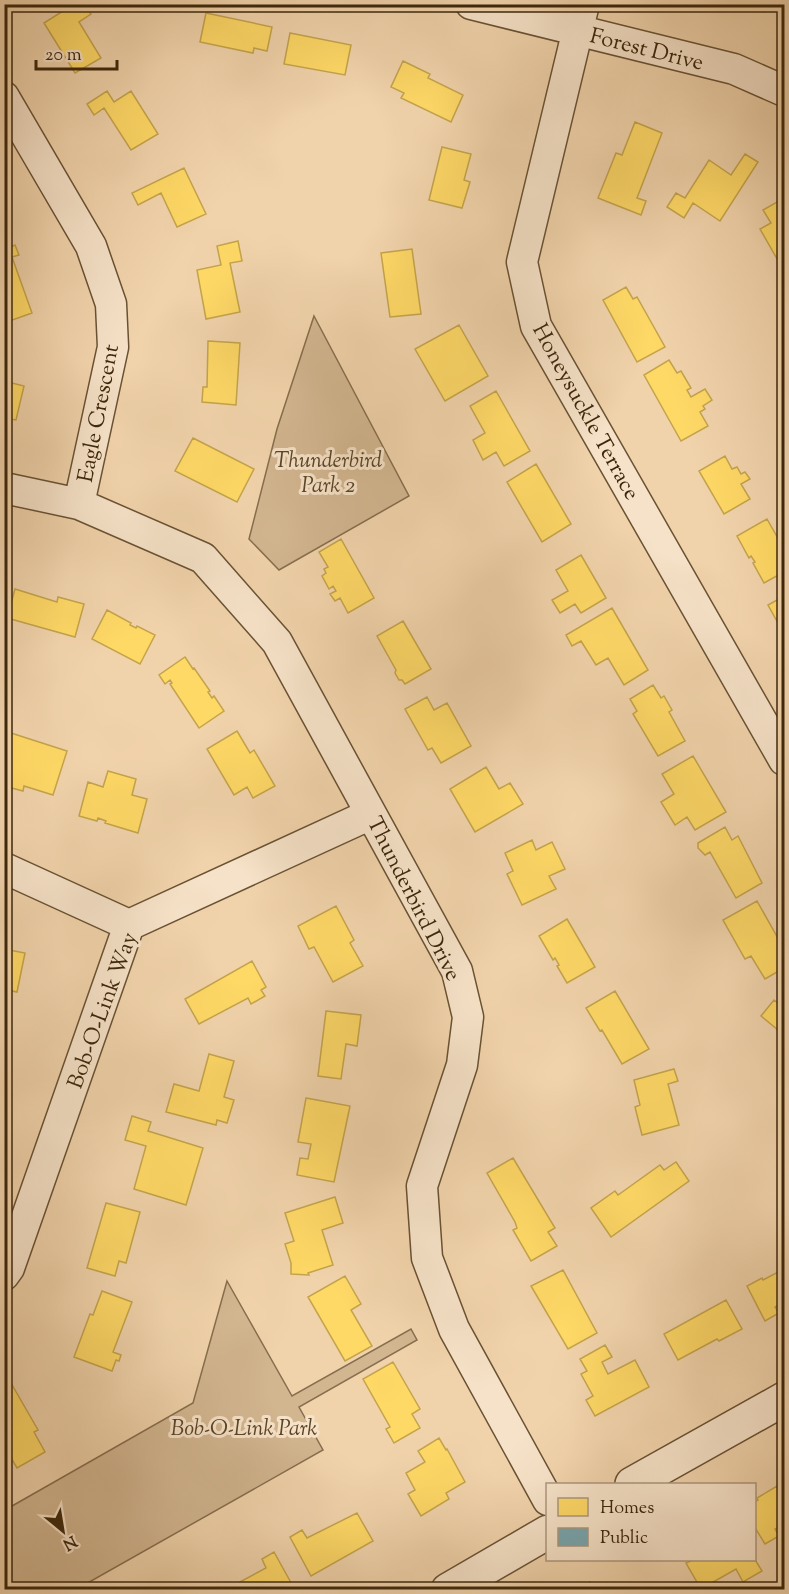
<svg xmlns="http://www.w3.org/2000/svg" width="789" height="1594" font-family="'Sorts Mill Goudy',serif">
<rect width="100%" height="100%" fill="#f1d3ab"/>
<filter id="stains"><feTurbulence type="fractalNoise" baseFrequency=".00333" numOctaves="4"/><feColorMatrix values="0 0 0 0 .2 0 0 0 0 .09 0 0 0 0 .02 0 0 0 .5 -.17"/></filter>
<radialGradient id="worn" r=".72"><stop offset=".6" stop-color="#630" stop-opacity="0"/><stop offset="1" stop-color="#630" stop-opacity=".3"/></radialGradient>
<!-- green -->
<path fill="#d2b690" stroke="#876e4e" stroke-width="1.5" d="M 314,316 L 409,496 L 279,570 L 249,539 L 277,429 Z
M 227,1281 L 292,1396 L 411,1329 L 417,1340 L 299,1407 L 323,1450 L 77,1589 L 5,1589 L 5,1510 L 193,1403 Z"/>
<!-- homes -->
<path fill="#ffd966" stroke="#c4a44b" stroke-width="1.5" d="M 74,4 L 85,4 L 91,14 L 79,22 L 101,58 L 75,73 L 44,23 Z
M 734,4 L 784,4 L 784,12 L 765,7 L 764,12 Z
M 206,13 L 272,27 L 267,51 L 254,48 L 253,53 L 200,42 Z
M 290,33 L 351,45 L 345,75 L 284,64 Z
M 403,61 L 430,74 L 428,78 L 463,95 L 451,122 L 401,98 L 404,93 L 391,87 Z
M 107,91 L 114,102 L 131,91 L 158,134 L 131,150 L 104,108 L 94,115 L 87,104 Z
M 635,122 L 662,133 L 637,198 L 646,201 L 641,215 L 598,198 L 616,153 L 622,155 Z
M 442,147 L 471,154 L 464,180 L 470,182 L 462,208 L 429,200 Z
M 745,154 L 758,162 L 720,221 L 693,203 L 684,218 L 667,207 L 676,193 L 685,198 L 709,160 L 731,175 Z
M 184,168 L 206,214 L 177,227 L 161,193 L 138,205 L 132,193 Z
M 784,198 L 784,271 L 760,229 L 771,223 L 763,210 Z
M 238,241 L 242,261 L 230,263 L 240,312 L 206,319 L 197,270 L 221,265 L 217,246 Z
M 15,245 L 19,255 L 12,257 L 32,313 L 4,323 L 4,250 Z
M 412,249 L 421,314 L 390,317 L 381,253 Z
M 626,287 L 633,299 L 637,297 L 665,347 L 637,362 L 603,300 Z
M 459,325 L 488,376 L 445,401 L 415,349 Z
M 208,341 L 240,343 L 236,405 L 202,402 L 203,387 L 207,387 Z
M 669,360 L 677,373 L 681,371 L 691,388 L 687,390 L 691,397 L 705,389 L 712,400 L 703,406 L 705,409 L 700,412 L 708,426 L 681,441 L 644,375 Z
M 4,381 L 24,386 L 16,420 L 4,418 Z
M 496,391 L 530,451 L 504,466 L 496,452 L 483,460 L 473,440 L 485,433 L 470,406 Z
M 193,438 L 254,469 L 237,502 L 175,471 Z
M 725,456 L 732,469 L 737,467 L 741,474 L 745,472 L 750,479 L 741,484 L 750,499 L 724,514 L 699,471 Z
M 536,464 L 571,524 L 542,542 L 507,482 Z
M 767,519 L 784,549 L 784,572 L 764,583 L 753,563 L 755,562 L 751,556 L 749,558 L 737,536 Z
M 341,539 L 374,598 L 348,613 L 340,598 L 335,601 L 330,594 L 336,591 L 333,586 L 329,589 L 322,576 L 326,573 L 324,569 L 328,567 L 319,552 Z
M 581,555 L 606,598 L 581,613 L 575,604 L 560,613 L 552,600 L 568,591 L 556,570 Z
M 15,589 L 57,602 L 58,597 L 84,604 L 75,637 L 7,618 Z
M 784,596 L 784,631 L 783,632 L 768,605 Z
M 612,608 L 648,670 L 624,685 L 608,658 L 596,665 L 581,641 L 572,646 L 566,635 Z
M 107,610 L 131,623 L 130,625 L 136,628 L 137,626 L 155,635 L 140,664 L 92,639 Z
M 403,621 L 431,669 L 405,684 L 402,680 L 399,680 L 395,673 L 396,670 L 377,636 Z
M 185,657 L 193,669 L 194,668 L 210,691 L 208,692 L 212,698 L 214,696 L 224,711 L 199,728 L 170,684 L 172,683 L 170,680 L 165,684 L 159,675 Z
M 653,685 L 661,698 L 664,696 L 672,710 L 669,712 L 685,741 L 658,756 L 633,714 L 637,711 L 630,699 Z
M 427,697 L 434,710 L 447,703 L 471,746 L 441,763 L 432,748 L 428,750 L 405,709 Z
M 237,731 L 250,753 L 254,750 L 275,786 L 253,798 L 247,787 L 234,795 L 207,749 Z
M 11,733 L 67,751 L 53,795 L 24,786 L 23,791 L 4,786 L 4,751 Z
M 693,756 L 726,812 L 695,830 L 687,817 L 675,825 L 661,802 L 674,794 L 662,774 Z
M 486,767 L 499,789 L 510,783 L 523,804 L 475,832 L 450,789 Z
M 108,771 L 136,779 L 132,795 L 147,799 L 138,833 L 105,823 L 106,821 L 98,818 L 97,821 L 79,816 L 88,782 L 103,787 Z
M 725,827 L 732,840 L 738,836 L 762,883 L 736,898 L 710,852 L 705,855 L 698,848 L 698,843 Z
M 532,840 L 536,850 L 552,842 L 565,869 L 549,876 L 556,889 L 522,905 L 507,874 L 513,871 L 505,853 Z
M 757,901 L 784,949 L 784,968 L 765,979 L 751,956 L 745,959 L 723,920 Z
M 336,906 L 354,940 L 350,943 L 363,966 L 333,982 L 314,947 L 309,949 L 298,926 Z
M 567,919 L 595,967 L 567,983 L 557,966 L 559,965 L 555,958 L 553,960 L 539,936 Z
M 4,949 L 25,953 L 17,992 L 12,991 L 4,1023 Z
M 252,961 L 266,987 L 261,990 L 265,996 L 251,1004 L 248,998 L 199,1024 L 185,999 Z
M 615,991 L 649,1049 L 622,1064 L 602,1030 L 600,1031 L 586,1008 Z
M 774,1000 L 784,1008 L 784,1035 L 761,1016 Z
M 326,1011 L 361,1015 L 357,1046 L 346,1044 L 341,1079 L 318,1076 Z
M 209,1054 L 234,1061 L 224,1097 L 234,1100 L 227,1123 L 217,1120 L 216,1125 L 166,1112 L 174,1084 L 199,1091 Z
M 674,1069 L 678,1081 L 668,1084 L 679,1125 L 642,1135 L 635,1107 L 640,1105 L 634,1080 Z
M 306,1098 L 350,1106 L 334,1182 L 297,1175 L 300,1158 L 308,1159 L 311,1144 L 298,1142 Z
M 132,1116 L 151,1122 L 148,1131 L 203,1148 L 186,1205 L 134,1189 L 146,1146 L 125,1140 Z
M 513,1158 L 555,1228 L 548,1232 L 557,1246 L 531,1261 L 513,1230 L 517,1228 L 515,1222 L 487,1173 Z
M 676,1162 L 689,1181 L 611,1237 L 591,1208 L 615,1191 L 618,1195 L 660,1165 L 664,1170 Z
M 335,1197 L 343,1223 L 322,1230 L 333,1265 L 308,1273 L 309,1275 L 291,1274 L 291,1263 L 285,1244 L 294,1241 L 285,1213 Z
M 106,1203 L 140,1212 L 126,1263 L 119,1261 L 115,1276 L 87,1268 Z
M 784,1269 L 784,1302 L 775,1307 L 779,1313 L 765,1321 L 747,1286 L 762,1278 L 763,1280 Z
M 563,1270 L 597,1333 L 568,1349 L 531,1286 Z
M 345,1276 L 361,1304 L 351,1310 L 372,1346 L 345,1361 L 308,1297 Z
M 102,1291 L 132,1302 L 113,1352 L 121,1355 L 119,1361 L 116,1360 L 112,1371 L 74,1357 L 90,1314 L 93,1315 Z
M 726,1300 L 742,1329 L 719,1341 L 717,1339 L 678,1360 L 664,1334 Z
M 605,1345 L 612,1357 L 602,1362 L 608,1374 L 635,1360 L 649,1387 L 595,1416 L 586,1400 L 593,1396 L 581,1374 L 587,1371 L 580,1359 Z
M 393,1362 L 420,1409 L 412,1414 L 420,1428 L 394,1443 L 386,1429 L 390,1427 L 363,1379 Z
M 11,1383 L 38,1430 L 34,1432 L 45,1452 L 17,1468 L 4,1446 L 4,1387 Z
M 439,1438 L 446,1450 L 447,1449 L 465,1482 L 446,1493 L 449,1499 L 421,1516 L 408,1494 L 415,1490 L 406,1473 L 425,1462 L 418,1451 Z
M 777,1486 L 780,1491 L 784,1488 L 784,1524 L 775,1529 L 779,1536 L 765,1544 L 754,1526 L 754,1502 L 758,1500 L 757,1498 Z
M 357,1513 L 373,1541 L 311,1576 L 290,1537 L 302,1530 L 307,1538 Z
M 274,1552 L 295,1590 L 225,1590 L 266,1568 L 262,1559 Z
M 754,1558 L 762,1571 L 743,1582 L 736,1569 L 701,1589 L 686,1563 L 693,1560 Z"/>
<!-- public -->
<path fill="#76a5af" stroke="#657f7e" stroke-width="1.5" d="M 590,1582 L 594,1590 L 577,1590 Z"/>
<g fill="none" stroke-linecap="round" stroke-linejoin="round">
<defs>
<path id="minor" d="M 471,4 L 734,69 L 784,91
M 584,4 L 522,262 L 536,326 L 784,760
M 4,97 L 91,246 L 111,304 L 113,347 L 79,504
M 4,488 L 79,504 L 203,558 L 277,642 L 457,971 L 468,1017 L 462,1065 L 422,1186 L 427,1258 L 454,1329 L 548,1500
M 4,868 L 129,925
M 4,1275 L 9,1268 L 129,925 L 371,814"/>
<path id="tertiary" d="M 632,1484 L 784,1399
M 448,1590 L 548,1532"/>
</defs>
<!-- minor casing -->
<use href="#minor" stroke="#695233" stroke-width="33"/>
<!-- tertiary casing -->
<use href="#tertiary" stroke="#695233" stroke-width="36"/>
<!-- minor -->
<use href="#minor" stroke="#f6e2c8" stroke-width="30"/>
<!-- tertiary -->
<use href="#tertiary" stroke="#f6e2c8" stroke-width="33"/>
</g>
<g text-anchor="middle" stroke-width="6" stroke-linejoin="round" paint-order="stroke">
<!-- street labels -->
<g font-size="22" fill="#3c270b" stroke="#f6e2c8">
<text transform="translate(647 48) rotate(14)" y="8">Forest Drive</text>
<text transform="translate(587 411) rotate(61)" y="8">Honeysuckle Terrace</text>
<text transform="translate(97 413) rotate(-79)" y="8">Eagle Crescent</text>
<text transform="translate(415 898) rotate(63)" y="8">Thunderbird Drive</text>
<text transform="translate(101 1010) rotate(-70)" y="8">Bob-O-Link Way</text>
</g>
<!-- park labels -->
<g font-size="22" font-style="italic" fill="#5a4426" stroke="#f6e2c8">
<text x="328" y="467">Thunderbird<tspan x="328" dy="25">Park 2</tspan></text>
<text x="244" y="1435">Bob-O-Link Park</text>
</g>
</g>
<!-- margin -->
<rect width="789" height="1594" fill="none" stroke="#f1d3ab" stroke-width="24"/>
<rect x="6" y="6" width="777" height="1582" fill="none" stroke="#3c270b" stroke-width="3"/>
<rect x="12" y="12" width="765" height="1570" fill="none" stroke="#3c270b" stroke-width="1.5"/>
<!-- legend -->
<rect x="546" y="1483" width="210" height="78" fill="#f6e2c8" stroke="#ac977c" stroke-width="1.5"/>
<rect x="558" y="1498" width="30" height="18" fill="#ffd966" stroke="#ac977c" stroke-width="1.5"/>
<text x="600" y="1513" font-size="18" fill="#3c270b">Homes</text>
<rect x="558" y="1528" width="30" height="18" fill="#76a5af" stroke="#ac977c" stroke-width="1.5"/>
<text x="600" y="1543" font-size="18" fill="#3c270b">Public</text>
<!-- north arrow -->
<g transform="translate(63 1531) rotate(150)" stroke="#f6e2c8" stroke-width="4.5" paint-order="stroke">
<path d="M0-4.5L10 22L0 15L-10 22Z" fill="#3c270b"/>
<text y="-9" font-size="16" font-weight="bold" text-anchor="middle" fill="#3c270b">N</text>
</g>
<!-- scale -->
<path d="M36 60v9h81v-9" fill="none" stroke="#3c270b" stroke-width="3"/>
<text x="45" y="60" font-size="18" fill="#3c270b" stroke="#f6e2c8" stroke-width="4.5" paint-order="stroke">20 m</text>
<rect width="100%" height="100%" filter="url(#stains)"/>
<rect width="100%" height="100%" fill="url(#worn)"/>
</svg>
